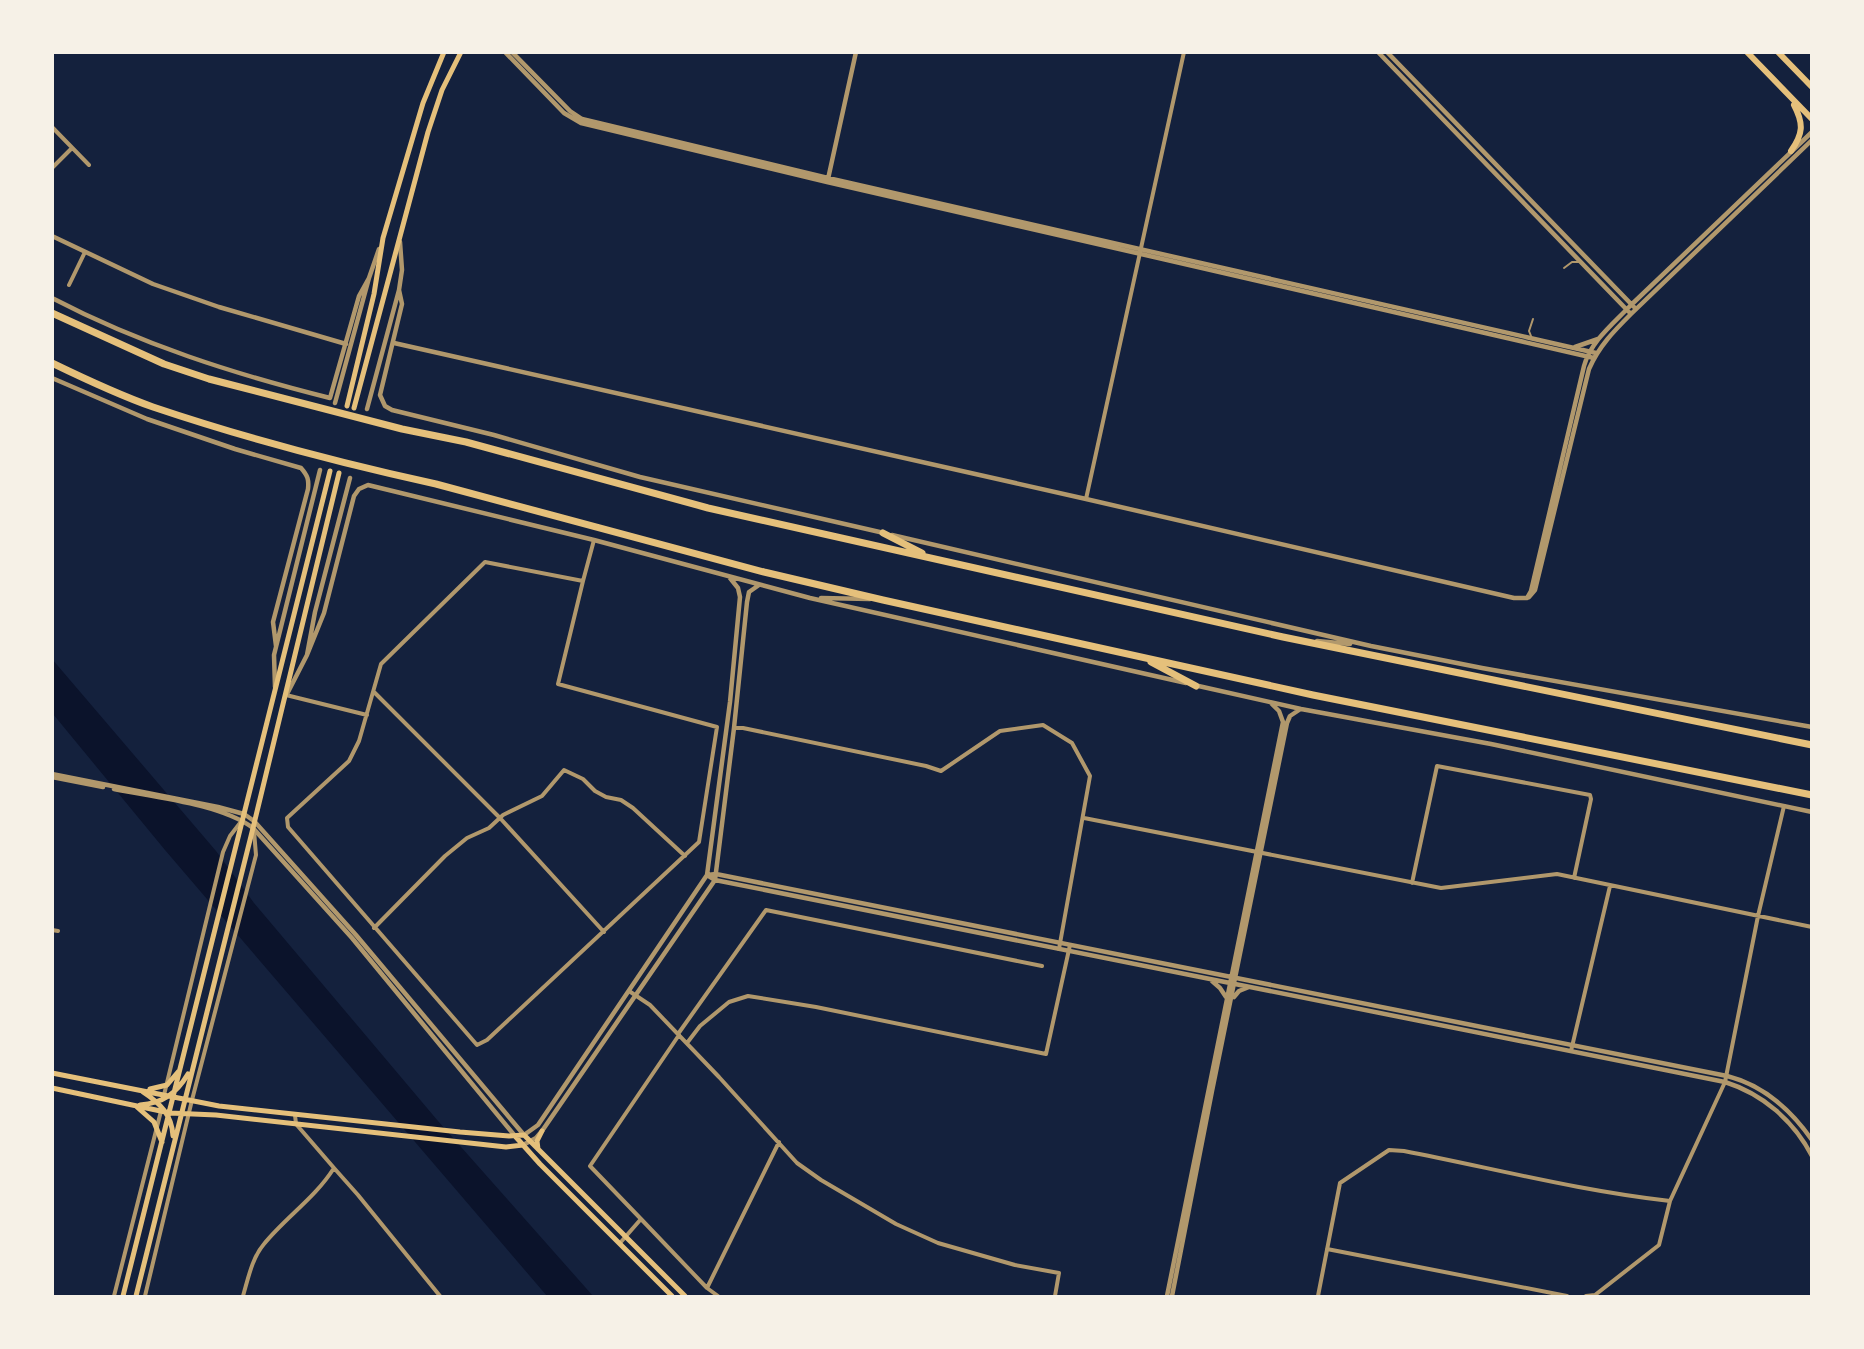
<svg xmlns="http://www.w3.org/2000/svg" width="1864" height="1349" font-family="'Nunito Sans',sans-serif">
<rect width="100%" height="100%" fill="#14213d"/>
<!-- water -->
<path fill="#0b132b" d="M 52,659 L 216,851 L 254,903 L 438,1121 L 593,1296 L 547,1296 L 165,850 L 53,714 Z"/>
<g fill="none" stroke-linecap="round" stroke-linejoin="round">
<!-- service -->
<path stroke="#b1986c" stroke-width="2" d="M 1564,268 L 1572,262 L 1579,262
M 1531,336 L 1529,331 L 1533,319"/>
<!-- minor -->
<path stroke="#b1986c" stroke-width="4" d="M 52,127 L 89,165
M 52,168 L 72,148
M 69,285 L 85,252
M 1086,499 L 1184,52
M 485,562 L 583,581 L 558,684 L 717,727 L 699,842 L 487,1040 L 477,1045 L 288,827 L 287,818 L 349,761 L 359,741 L 381,664 Z
M 583,581 L 594,540
M 374,692 L 500,818 L 604,932
M 286,695 L 367,715
M 734,728 L 743,728 L 926,766 L 941,771 L 1000,731 L 1043,725 L 1072,743 L 1090,776 L 1059,949
M 1084,818 L 1441,888 L 1557,874 L 1812,927
M 1412,883 L 1437,766 L 1590,795 L 1591,799 L 1574,878
M 374,928 L 445,856 L 467,838 L 489,828 L 503,815 L 542,796 L 564,770 L 583,779 L 595,791 L 606,797 L 621,800 L 633,808 L 685,856
M 52,930 L 58,931
M 629,991 L 650,1005 L 719,1077 L 797,1163 L 821,1180 L 896,1224 L 938,1243 L 1015,1265 L 1059,1273 L 1055,1296
M 678,1034 L 766,910 L 1042,966
M 687,1043 L 700,1026 L 729,1002 L 748,996 L 816,1007 L 1046,1054 L 1070,945
M 1571,1051 L 1610,886
M 164,1095 L 223,852 L 230,836 L 240,823
M 334,1168 L 358,1195 L 440,1296
M 1670,1201 L 1725,1082 L 1758,916 L 1784,806
M 641,1219 L 707,1288 L 718,1296
M 620,1243 L 641,1219 L 590,1166 L 679,1035
M 1327,1249 L 1567,1296
M 707,1288 L 779,1142
M 114,1296 L 161,1111
M 145,1296 L 192,1100 L 256,855 L 254,831
M 243,1296 C 248,1279 252,1258 264,1244 C 286,1217 315,1198 334,1168 L 296,1124 L 295,1115
M 1318,1296 L 1340,1183 L 1389,1150 L 1404,1151 C 1492,1168 1580,1191 1670,1201 L 1659,1245 L 1595,1295 L 1586,1296"/>
<!-- tertiary -->
<path stroke="#b1986c" stroke-width="4.5" d="M 505,52 L 564,113 L 581,123 L 827,182 L 1594,358
M 512,52 L 570,111 L 582,119 L 828,178 L 1596,353
M 1378,52 L 1629,312
M 1387,52 L 1634,307
M 828,179 L 856,52
M 52,236 L 153,284 L 219,307 L 346,344
M 399,290 L 402,304 L 380,395 L 385,406 L 392,410 L 494,435 L 640,477 L 884,533
M 52,298 C 140,344 234,374 330,398 L 359,296 L 369,278
M 394,343 L 1086,499 L 1514,598 L 1527,598
M 1575,347 L 1598,339
M 52,378 L 147,419 L 235,449 L 301,468 C 308,476 309,480 308,489 L 273,622 L 276,646
M 335,403 L 369,278 L 379,249
M 367,409 L 399,290 L 402,270 L 400,242
M 892,535 L 1371,646 L 1482,668 L 1812,727
M 1529,597 L 1535,590 L 1589,369 C 1599,346 1614,331 1631,314 L 1812,140
M 821,598 L 870,599
M 1527,598 L 1531,591 L 1584,366 C 1591,341 1613,324 1630,306 L 1812,132
M 1317,641 L 1350,644
M 307,655 L 324,613 L 354,496 L 359,489 L 368,485 L 594,540 L 810,598 L 1186,683
M 1194,685 L 1301,709 L 1491,744 L 1812,812
M 275,687 L 274,655 L 320,470
M 287,694 L 307,655 L 315,612 L 350,478
M 52,774 L 218,807 L 244,814 L 254,821 L 356,935 L 524,1135 L 538,1125 L 707,875 L 730,702 L 740,597 L 738,588 L 730,578
M 52,777 L 103,787
M 114,789 C 154,797 221,804 253,828 L 352,938 L 515,1136
M 707,875 L 715,880 L 1725,1082 C 1763,1094 1794,1121 1812,1156
M 707,875 L 716,874 L 1727,1076 C 1763,1085 1791,1110 1812,1140
M 1212,981 L 1220,988 L 1226,997
M 1234,997 L 1239,991 L 1249,987
M 523,1145 L 536,1138 L 542,1131 L 715,880 L 734,728 L 747,602 L 749,592 L 759,585
M 1167,1296 L 1283,722 L 1279,711 L 1271,703
M 1172,1296 L 1212,1091 L 1287,723 L 1290,716 L 1299,710"/>
<!-- secondary -->
<path stroke="#e5c07b" stroke-width="5" d="M 347,406 L 374,294 L 383,238 L 423,103 L 444,52
M 354,408 L 428,132 L 442,90 L 461,52
M 52,1073 L 219,1106 L 460,1132 L 509,1136 L 524,1135 L 685,1296
M 52,1088 L 170,1113 L 216,1115 L 506,1147 L 523,1145
M 150,1089 L 167,1085 L 178,1072
M 143,1092 C 160,1103 172,1115 173,1136
M 140,1105 C 163,1103 176,1094 188,1074
M 137,1107 L 154,1122 L 162,1142
M 515,1136 L 540,1164 L 672,1296
M 538,1149 L 537,1141 L 542,1131
M 123,1296 L 330,471
M 136,1296 L 253,828 L 339,473"/>
<!-- primary -->
<path stroke="#e5c07b" stroke-width="6" d="M 1747,52 L 1812,119
M 1778,52 L 1812,87
M 1791,151 C 1803,134 1804,124 1794,105"/>
<!-- trunk -->
<path stroke="#e5c07b" stroke-width="7" d="M 52,313 L 164,364 L 209,379 L 402,429 L 466,442 L 708,508 L 1283,637 L 1812,745
M 52,363 C 85,379 119,395 153,407 C 245,438 340,463 436,484 L 764,572 L 883,600 L 1313,695 L 1812,795
M 883,533 L 922,553
M 1151,662 L 1196,686"/>
</g>
<!-- border -->
<rect width="1864" height="1349" fill="none" stroke="#f6f1e7" stroke-width="108"/>
</svg>
